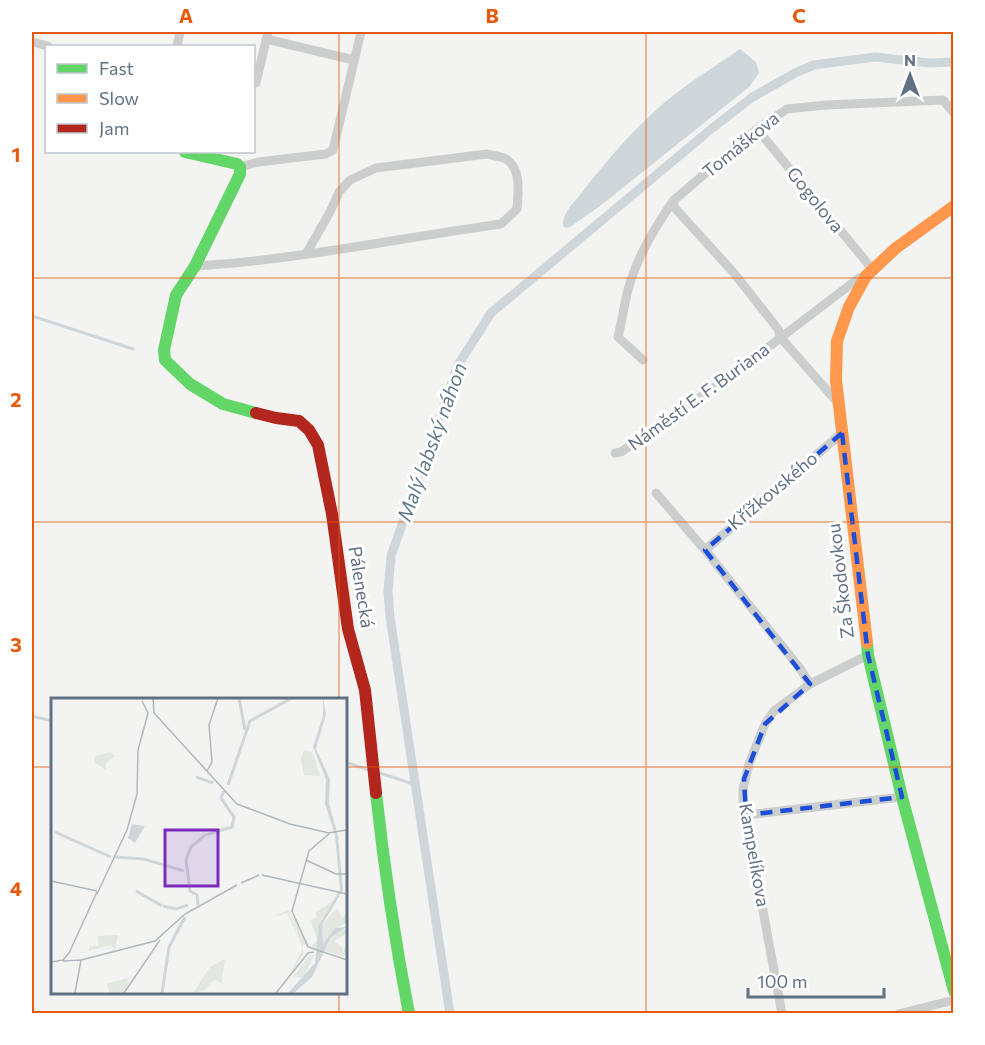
<svg xmlns="http://www.w3.org/2000/svg" width="985" height="1045" font-family="Commissioner,sans-serif">
<rect width="100%" height="100%" fill="#f3f4f1"/>
<!-- water -->
<path fill="#cfd6da" d="M 740,49 L 756,62 L 759,73 L 749,87 L 600,206 L 570,227 L 566,228 L 563,226 C 563,211 574,203 583,191 C 611,155 642,119 679,91 C 699,76 720,63 740,49 Z"/>
<g fill="none" stroke-linecap="round" stroke-linejoin="round">
<!-- stream -->
<path stroke="#cfd6da" stroke-width="3" d="M 32,316 L 133,349
M 32,716 L 52,721
M 345,762 L 369,770
M 380,773 L 416,785"/>
<!-- canal -->
<path stroke="#cfd6da" stroke-width="9" d="M 450,1014 L 390,617 L 388,591 L 391,556 L 458,365 L 491,313 L 710,130 L 751,98 L 795,73 L 814,65 L 875,57 L 930,63 L 954,62"/>
<!-- street -->
<path stroke="#cccece" stroke-width="9" d="M 266,39 L 354,60
M 32,42 L 48,46
M 177,46 L 180,32
M 256,83 L 268,32
M 757,129 L 873,270
M 240,167 L 258,162 L 326,154 L 333,150 L 361,32
M 195,266 C 298,260 399,238 501,224 L 517,209 C 518,193 522,169 506,159 C 500,156 493,156 487,154 L 376,168 L 350,180 L 339,192 L 330,212 L 306,254
M 643,360 L 618,337 C 622,321 624,305 628,290 C 637,257 654,229 673,201
M 839,404 L 781,338 L 778,329 L 733,272 L 674,207 L 673,201 L 757,129 L 787,109 L 826,105 L 943,100 L 954,113
M 615,453 L 621,452 L 725,380 L 859,278 L 866,276
M 656,493 L 705,550 L 799,667 L 810,684
M 705,550 L 842,433
M 746,815 L 902,797
M 782,1014 L 743,802 L 743,789 L 749,764 L 765,724 L 774,711 L 810,684 L 868,655
M 898,1014 L 954,1000"/>
<!-- fast -->
<path stroke="#63d668" stroke-width="12" d="M 185,152 L 237,164 L 240,167 L 240,174 L 195,266 L 176,295 L 164,350 L 165,360 L 190,384 L 223,404 L 256,413
M 867,643 L 868,655 L 902,797 L 954,991
M 376,793 C 384,867 395,941 409,1014"/>
<!-- slow -->
<path stroke="#ff974d" stroke-width="12" d="M 867,643 L 836,380 L 837,341 L 849,307 L 866,276 L 896,248 L 954,206"/>
<!-- jam -->
<path stroke="#b3261e" stroke-width="12" d="M 256,413 L 276,418 L 299,421 L 309,430 L 318,445 L 332,514 L 348,629 L 365,690 L 376,793"/>
</g>
<!-- marked area -->
<path fill="none" stroke="#1d4ed8" stroke-width="4.5" stroke-dasharray="12 8" stroke-linejoin="round" d="M 842,433 L 868,655 L 902,797 L 746,815 L 744,779 L 765,724 L 810,684 L 705,550 Z"/>
<!-- grid -->
<path fill="none" stroke="#e8590c" stroke-width="1.5" stroke-opacity="0.55" d="M 339,32 L 339,700M 646,32 L 646,1014M 32,278 L 954,278M 32,522 L 954,522M 32,767 L 52,767M 345,767 L 954,767M 339,992 L 339,1014"/>
<g text-anchor="middle" stroke-width="6" stroke-linejoin="round" paint-order="stroke">
<!-- street labels -->
<g font-size="18" fill="#617184" stroke="#fff">
<text transform="translate(741 145) rotate(-39)" y="6">Tomáškova</text>
<text transform="translate(815 200) rotate(51)" y="6">Gogolova</text>
<text transform="translate(699 397) rotate(-36)" y="6">Náměstí E. F. Buriana</text>
<text transform="translate(773 491) rotate(-40)" y="6">Křížkovského</text>
<text transform="translate(841 581) rotate(-97)" y="6">Za Škodovkou</text>
<text transform="translate(361 587) rotate(81)" y="6">Pálenecká</text>
<text transform="translate(754 855) rotate(80)" y="6">Kampelíkova</text>
</g>
<!-- water labels -->
<g font-size="20" font-style="italic" fill="#617a89" stroke="#fff">
<text transform="translate(432 442) rotate(-70)" y="7">Malý labský náhon</text>
</g>
</g>
<!-- overview -->
<g transform="translate(51 698)">
<rect width="296" height="296" fill="#f3f4f1"/>
<path d="M 253,52 L 261,54 L 269,78 L 253,77 L 250,61 ZM 59,54 L 68,60 L 64,58 L 55,65 L 55,72 L 43,64 L 45,58 ZM 286,195 L 287,198 L 268,227 L 268,254 L 252,246 L 252,257 L 237,279 L 252,250 L 236,215 L 218,220 L 238,212 L 241,222 L 250,244 L 240,216 L 260,249 L 266,243 L 260,223 L 266,219 L 264,215 L 282,203 ZM 286,210 L 291,220 L 295,214 L 295,225 L 282,232 L 272,246 L 271,227 ZM 293,230 L 295,236 L 283,243 L 292,250 L 292,256 L 295,243 L 295,256 L 292,258 L 274,253 L 281,238 ZM 67,237 L 64,252 L 60,247 L 38,253 L 38,248 L 48,248 L 47,238 ZM 259,257 L 263,257 L 253,279 L 241,280 ZM 174,261 L 170,286 L 164,281 L 152,293 L 147,292 L 150,295 L 142,295 L 159,269 ZM 76,280 L 78,287 L 72,295 L 58,295 L 56,286 Z" fill="#e2e7df"/>
<path d="M 272,0 L 275,16 L 265,51 L 279,81 L 278,105 L 287,138 L 292,192 L 271,227 L 272,246 L 284,230 L 295,229 L 280,239 L 261,279 L 243,295 L 237,295 L 264,265 L 268,227 L 289,192 L 284,137 L 274,106 L 275,81 L 262,49 L 272,18 ZM 81,126 L 94,128 L 84,145 L 77,140 Z" fill="#cfd6da"/>
<path fill="none" stroke="#cfd6da" stroke-width="3" d="M 188,0 L 194,32M 145,79 L 162,85M 177,87 L 199,23 L 241,0M 4,134 L 60,159M 64,159 L 93,161 L 133,173M 85,193 L 111,208M 147,207 L 146,197 L 139,193 L 135,162 L 140,149 L 154,137 L 181,129 L 183,119 L 170,100 L 173,93M 112,208 L 125,211 L 137,207M 111,295 L 118,249 L 134,219"/>
<path fill="none" stroke="#b0b8be" stroke-width="1.5" d="M 102,0 L 103,15 L 186,106 L 239,126 L 278,135M 156,73 L 161,64 L 158,27 L 167,0M 86,96 L 87,52 L 97,15 L 91,3M 277,135 L 296,132M 278,136 L 258,153 L 241,213 L 257,249 L 296,262M 255,162 L 285,176 L 296,176M 211,177 L 296,196M 0,183 L 46,193M 190,185 L 208,177M 46,196 L 76,132 L 86,96M 30,262 L 104,243 L 134,216 L 186,187M 12,263 L 30,262 L 24,295M 0,264 L 12,262 L 18,255 L 46,194M 73,295 L 109,242M 225,295 L 257,255 L 263,254"/>
<path fill="#7b2cbf" fill-opacity="0.15" stroke="#7b2cbf" stroke-width="3" d="M 114,132 L 167,132 L 167,188 L 114,188 Z"/>
<rect width="296" height="296" fill="none" stroke="#617184" stroke-width="3"/>
</g>
<!-- border -->
<rect width="985" height="1045" fill="none" stroke="#ffffff" stroke-width="66"/>
<!-- legend -->
<rect x="45" y="45" width="210" height="108" fill="#ffffff" stroke="#c0c6ce" stroke-width="1.5"/>
<rect x="57" y="64" width="30" height="9" fill="#63d668" stroke="#c0c6ce" stroke-width="1.5"/>
<text x="99" y="75" font-size="18" fill="#617184">Fast</text>
<rect x="57" y="94" width="30" height="9" fill="#ff974d" stroke="#c0c6ce" stroke-width="1.5"/>
<text x="99" y="105" font-size="18" fill="#617184">Slow</text>
<rect x="57" y="124" width="30" height="9" fill="#b3261e" stroke="#c0c6ce" stroke-width="1.5"/>
<text x="99" y="135" font-size="18" fill="#617184">Jam</text>
<!-- north arrow -->
<g transform="translate(910 75)" stroke="#ffffff" stroke-width="4.5" paint-order="stroke">
<path d="M0-4.5L10 22L0 15L-10 22Z" fill="#617184"/>
<text y="-9" font-size="16" font-weight="bold" text-anchor="middle" fill="#617184">N</text>
</g>
<!-- scale -->
<path d="M748 988v9h136v-9" fill="none" stroke="#617184" stroke-width="3"/>
<text x="757" y="988" font-size="18" fill="#617184" stroke="#ffffff" stroke-width="4.5" paint-order="stroke">100 m</text>
<rect x="33" y="33" width="919" height="979" fill="none" stroke="#e8590c" stroke-width="2"/>
<g font-size="20" text-anchor="middle" font-weight="bold" fill="#e8590c">
<text x="186" y="23">A</text>
<text x="492" y="23">B</text>
<text x="799" y="23">C</text>
<text x="16" y="162">1</text>
<text x="16" y="407">2</text>
<text x="16" y="652">3</text>
<text x="16" y="896">4</text>
</g>
</svg>
